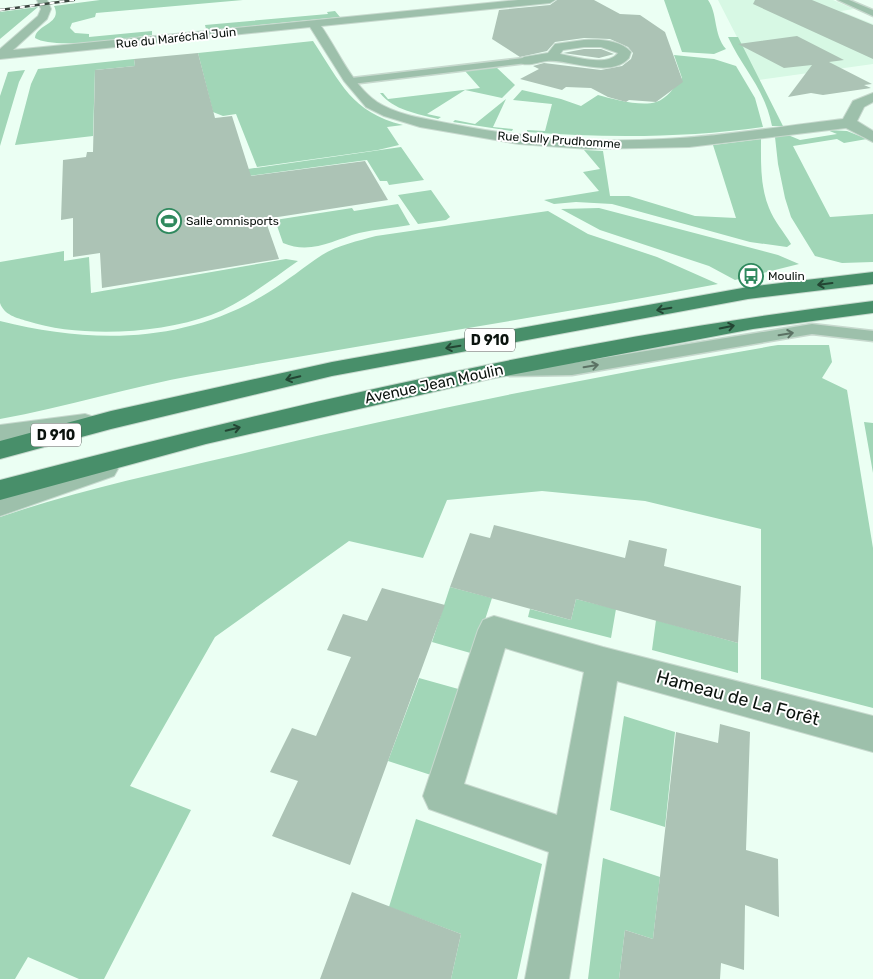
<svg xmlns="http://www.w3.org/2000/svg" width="873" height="979" font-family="Rubik,sans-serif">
<rect width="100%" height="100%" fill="#ebfff3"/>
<!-- built -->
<path fill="#d7f8e4" d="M 718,0 L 833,0 L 854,9 L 841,11 L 873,24 L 873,64 L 759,80 Z"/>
<!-- green -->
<path fill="#a1d6b7" d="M 100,0 L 243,0 L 96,13 L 95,17 L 72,23 L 70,28 L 75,33 L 89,34 L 89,37 L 152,31 L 152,35 C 128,38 54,50 35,38 C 36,24 63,24 54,6 Z
M 664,0 L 708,0 C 718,14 713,34 726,49 L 714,54 L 682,52 Z
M 38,7 L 0,39 L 0,12 Z
M 335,11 L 340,17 L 210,30 L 206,29 L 205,25 L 328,14 L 327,12 Z
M 728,37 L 738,37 L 783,126 L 772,126 C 764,87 744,71 728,37 Z
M 313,41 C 341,83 351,112 403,125 L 387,127 L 399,145 L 378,150 L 257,167 L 236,114 L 223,116 L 213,112 L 198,53 Z
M 674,55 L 714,59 L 736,66 L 755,98 L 763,127 C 685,138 605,138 527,132 L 527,130 L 545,131 L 552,104 L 513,100 L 522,90 L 561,99 L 581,106 L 598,95 C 613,99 641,107 656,102 C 667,99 675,86 682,78 Z
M 134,59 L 135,66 L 95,70 L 93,136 L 15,145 L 31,84 L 38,69 Z
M 496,67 L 515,85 L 502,98 L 465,90 L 427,114 L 441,117 L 438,119 C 418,114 393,110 380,93 L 383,93 L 388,99 L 480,88 L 465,71 Z
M 25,70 L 19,82 L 0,146 L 0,96 L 8,72 Z
M 506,99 L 493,127 L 513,129 L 512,131 L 453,122 L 455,120 L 475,124 Z
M 827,130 L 847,131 L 867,139 L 844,143 L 837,139 L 793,146 L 830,217 L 873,214 L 873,262 L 842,263 L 815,256 L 791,217 L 785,198 L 778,164 L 775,137 L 788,135 L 800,140 L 837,134 Z
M 761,139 C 761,162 760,186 769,208 C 774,221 784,232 791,244 L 787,247 L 750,242 L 612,204 L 576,202 L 554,204 L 544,200 L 599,191 L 583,172 L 600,169 L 584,150 L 603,151 L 610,196 L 629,196 L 695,216 L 736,218 L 713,145 Z
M 401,147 L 424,180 L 389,185 L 387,181 L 380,181 L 367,160 L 249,176 L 248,169 Z
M 431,190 L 450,217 L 446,220 L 418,224 L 398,195 Z
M 398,204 L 410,225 C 393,228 376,229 359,233 C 333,240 311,255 283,243 L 275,220 L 352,208 L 354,211 Z
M 599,208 L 778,255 L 799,264 L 735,280 L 709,266 L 600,230 L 561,209 Z
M 548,211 L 588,234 L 657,257 L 718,284 C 544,317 369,343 196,375 C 130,387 66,407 0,419 L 0,321 C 92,344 186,344 269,292 C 287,281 304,267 322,255 C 338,245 358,241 376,236 Z
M 64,251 L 64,261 L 89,257 L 91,293 L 286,259 L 298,261 C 271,280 242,303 211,315 C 159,334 80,338 27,321 C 17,318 4,315 0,303 C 0,295 0,272 0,262 Z
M 778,345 L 829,345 L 832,362 L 822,378 L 847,390 L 873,548 L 873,708 L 761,679 L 761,529 L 645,501 L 542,491 L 447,500 L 423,558 L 349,541 L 215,637 L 130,786 L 191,810 L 104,979 L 79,979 L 28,957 L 15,979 L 0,979 L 0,517 C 76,491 155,474 232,456 C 413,412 595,376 778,345 Z
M 864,422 L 873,423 L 873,473 Z
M 450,587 L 492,598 L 474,654 L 432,642 Z
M 576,599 L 616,609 L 611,638 L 528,617 L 530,609 L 571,620 Z
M 656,620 L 738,643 L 738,673 L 652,650 Z
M 419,678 L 462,690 L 434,776 L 388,761 Z
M 624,716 L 675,732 L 665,827 L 610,810 Z
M 416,819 L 542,864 L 517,979 L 451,979 L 461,934 L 389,907 Z
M 603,858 L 660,877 L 653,939 L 625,930 L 619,979 L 588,979 Z"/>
<!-- building -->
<path fill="#acc3b5" d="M 557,0 L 594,0 L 620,14 L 640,15 L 665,32 L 683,82 L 656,102 L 629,100 L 626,102 L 608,97 L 591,88 L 566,87 L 562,90 L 520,79 L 539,69 L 533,66 L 544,63 L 601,70 L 622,66 L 631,59 L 633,53 L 628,47 L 610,39 L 584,38 L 555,42 L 547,51 L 520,57 L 492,39 L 499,10 L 550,5 Z
M 755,0 L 812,0 L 873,25 L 873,59 L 753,4 Z
M 797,36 L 844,60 L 829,62 L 872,84 L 864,85 L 871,88 L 823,95 L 811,93 L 788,97 L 812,65 L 784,68 L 738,44 Z
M 584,49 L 601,49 L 614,54 L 599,58 L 563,53 Z
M 198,53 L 215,118 L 232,116 L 251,176 L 365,161 L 388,200 L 265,219 L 279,259 L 102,288 L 100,253 L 73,257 L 73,218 L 61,220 L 63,160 L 86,157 L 87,152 L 93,152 L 95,70 L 135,66 L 134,59 Z
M 494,525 L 625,558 L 629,540 L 667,549 L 664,566 L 741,586 L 738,643 L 576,599 L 571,620 L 450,587 L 470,533 L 490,538 Z
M 382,588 L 445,605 L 350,865 L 272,836 L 298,781 L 270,772 L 292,728 L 316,736 L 351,657 L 327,650 L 343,614 L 367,621 Z
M 720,724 L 750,732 L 746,850 L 778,859 L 779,917 L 745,905 L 744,970 L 721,963 L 720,979 L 619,979 L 625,930 L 653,939 L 676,732 L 718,743 Z
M 352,892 L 461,934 L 451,979 L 320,979 Z"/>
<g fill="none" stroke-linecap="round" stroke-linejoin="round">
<defs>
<path id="service" d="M 838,0 L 849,0 L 873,10 L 873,16 Z
M 524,58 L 529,61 L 527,63 L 352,84 L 347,81 L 352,78 Z
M 812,324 L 873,331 L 873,341 L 812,334 L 572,375 L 510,376 L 504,374 L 501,370 L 504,366 L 510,364 L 572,363 Z"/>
<path id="pedestrian" d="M 584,40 C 599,39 621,40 631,52 L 629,58 C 611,79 569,59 547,61 C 538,62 524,68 518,61 L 524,57 L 548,53 L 555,44 ZM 584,47 L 601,47 L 618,53 C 607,67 576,57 560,54 L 563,50 Z"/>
<path id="minor" d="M 37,0 L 47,0 L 51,9 L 47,19 L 13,50 L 518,0 L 555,0 L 550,3 L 321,26 C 338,50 352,85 377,102 C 401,117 430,119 457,125 C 524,138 594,143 663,139 C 724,136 783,126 843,119 L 853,101 L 873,93 L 873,102 L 864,107 L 857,121 L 873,131 L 873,142 L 846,128 L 689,147 L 589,149 L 519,144 L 420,127 L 384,116 L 366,107 L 344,81 L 310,27 L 0,59 L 0,49 L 38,16 L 41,9 Z
M 85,414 L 94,417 L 98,423 L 94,429 L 0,443 L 0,425 Z
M 105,459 L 114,462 L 118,469 L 114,476 L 0,516 L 0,494 Z
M 494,616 L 603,647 L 873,716 L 873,752 L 617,681 L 569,979 L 525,979 L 549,852 L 429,809 L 423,796 L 478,630 L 483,620 ZM 505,648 L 584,672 L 557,815 L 464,784 Z"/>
<path id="primary" d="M 873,272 L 873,284 L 748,299 L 332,376 L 111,429 L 0,459 L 0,441 L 111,411 L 332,362 L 748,287 Z
M 873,301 L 873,313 L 753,329 L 490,379 L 206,444 L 0,500 L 0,480 C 288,405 578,337 873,301 Z"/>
</defs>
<!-- service casing -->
<use href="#service" stroke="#c7d9ce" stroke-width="3"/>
<!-- pedestrian casing -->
<use href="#pedestrian" stroke="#c7d9ce" stroke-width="2"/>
<!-- minor casing -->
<use href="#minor" stroke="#c7d9ce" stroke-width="2"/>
<!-- primary casing -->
<use href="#primary" stroke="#c7d9ce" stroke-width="2"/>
<!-- service -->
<use href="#service" fill="#9dc0ab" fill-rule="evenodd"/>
<!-- pedestrian -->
<use href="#pedestrian" fill="#9dc0ab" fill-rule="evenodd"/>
<!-- minor -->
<use href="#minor" fill="#9dc0ab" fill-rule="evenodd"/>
<!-- primary -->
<use href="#primary" fill="#488f6a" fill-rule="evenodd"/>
<defs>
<path id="rail" d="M 0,10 L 74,0"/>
</defs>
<!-- rail casing -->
<use href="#rail" stroke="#3b463f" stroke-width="2.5"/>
<!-- rail -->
<use href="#rail" stroke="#fff" stroke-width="2" stroke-dasharray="5" stroke-linecap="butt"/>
</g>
<!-- one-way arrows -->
<defs><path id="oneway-shaft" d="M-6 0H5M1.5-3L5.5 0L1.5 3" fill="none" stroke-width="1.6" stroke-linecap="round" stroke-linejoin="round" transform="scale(1.25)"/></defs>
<g stroke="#234533">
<use href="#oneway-shaft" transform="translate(825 284) rotate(173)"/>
<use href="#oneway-shaft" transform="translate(664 309) rotate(170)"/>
<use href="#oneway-shaft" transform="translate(727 327) rotate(-11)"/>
<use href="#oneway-shaft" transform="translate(453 347) rotate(170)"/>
<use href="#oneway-shaft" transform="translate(293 378) rotate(167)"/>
<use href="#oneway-shaft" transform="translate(233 429) rotate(-13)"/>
</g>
<g stroke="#5b7264">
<use href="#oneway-shaft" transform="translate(786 334) rotate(-9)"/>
<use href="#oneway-shaft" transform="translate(591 366) rotate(-9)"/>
</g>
<!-- icons -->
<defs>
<symbol id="stadium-ring" viewBox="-11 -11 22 22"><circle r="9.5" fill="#fff" stroke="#2f895e" stroke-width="1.5"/><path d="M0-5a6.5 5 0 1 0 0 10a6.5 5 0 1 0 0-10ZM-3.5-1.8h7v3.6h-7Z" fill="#2f895e"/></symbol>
<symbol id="bus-ring" viewBox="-11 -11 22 22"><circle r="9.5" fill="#fff" stroke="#2f895e" stroke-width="1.5"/><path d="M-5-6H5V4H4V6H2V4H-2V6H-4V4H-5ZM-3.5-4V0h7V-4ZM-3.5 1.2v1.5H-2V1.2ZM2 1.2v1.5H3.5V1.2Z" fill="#2f895e"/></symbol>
</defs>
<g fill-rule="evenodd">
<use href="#stadium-ring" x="155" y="207" width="28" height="28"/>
<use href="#bus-ring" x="737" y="262" width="28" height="28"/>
</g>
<g text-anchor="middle" stroke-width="4" stroke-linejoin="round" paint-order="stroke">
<!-- far-street labels -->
<g font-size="12" fill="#0b130e" stroke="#fff">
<text transform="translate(176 38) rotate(-6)" y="4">Rue du Maréchal Juin</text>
<text transform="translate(559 140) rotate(4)" y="4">Rue Sully Prudhomme</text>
</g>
<!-- far-poi labels -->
<g font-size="12" fill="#0b130e" stroke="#fff" text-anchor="start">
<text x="186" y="225">Salle omnisports</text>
<text x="768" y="280">Moulin</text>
</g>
<!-- shield labels -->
<g fill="#fff" stroke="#545a56" stroke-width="1">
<rect x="465" y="328.5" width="50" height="23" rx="4"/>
<rect x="31" y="423.5" width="50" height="23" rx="4"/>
</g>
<g font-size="14" font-weight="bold" fill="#0b130e">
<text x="490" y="345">D 910</text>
<text x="56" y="440">D 910</text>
</g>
<!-- street labels -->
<g font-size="15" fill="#0b130e" stroke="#fff">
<text transform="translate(434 384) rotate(-12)" y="5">Avenue Jean Moulin</text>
</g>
<!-- near-street labels -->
<g font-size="18" fill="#0b130e" stroke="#fff">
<text transform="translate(738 698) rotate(15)" y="6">Hameau de La Forêt</text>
</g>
</g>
</svg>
